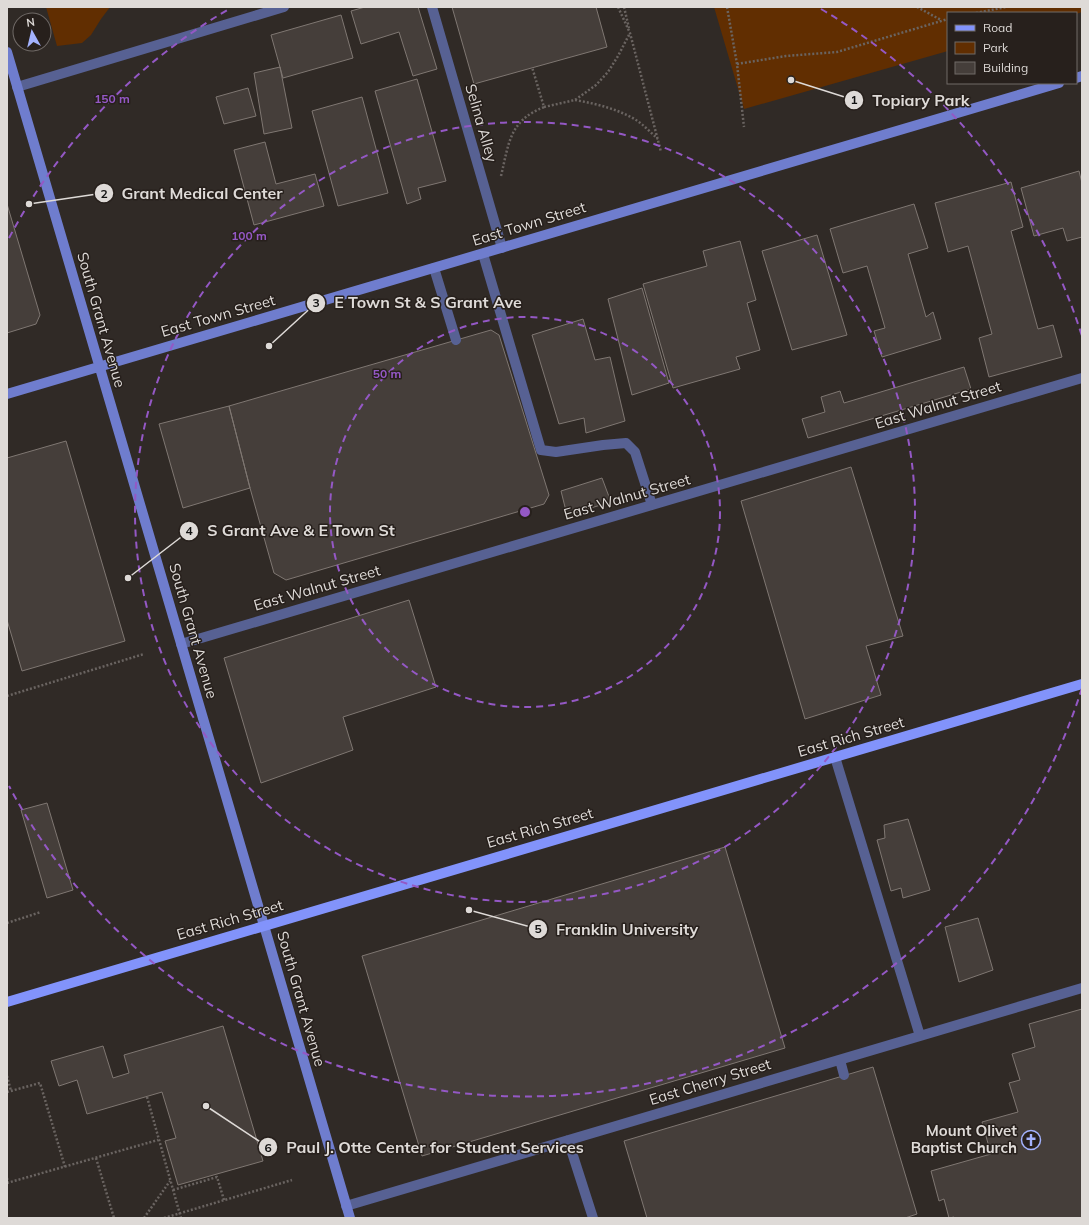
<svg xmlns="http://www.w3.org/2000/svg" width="1089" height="1225" font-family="Mulish,sans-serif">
<rect width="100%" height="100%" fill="#302a26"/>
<!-- green -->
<path fill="#612e01" d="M 46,7 L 110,7 L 101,19 L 91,35 L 82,43 L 57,46 Z
M 714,7 L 1082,7 L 1082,12 L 1076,14 L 1076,13 L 948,13 L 948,51 L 744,109 Z"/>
<!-- building -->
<path fill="#453e3a" stroke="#7f7772" d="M 365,7 L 418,7 L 437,69 L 413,76 L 399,32 L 361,44 L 351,11 Z
M 452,7 L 596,7 L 607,47 L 474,84 Z
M 341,15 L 353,58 L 283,78 L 271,35 Z
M 280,67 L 292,128 L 264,134 L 254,73 Z
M 417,79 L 446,181 L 418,188 L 421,199 L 407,204 L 375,91 Z
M 248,88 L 256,116 L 224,124 L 216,97 Z
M 362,97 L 388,193 L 338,206 L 312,111 Z
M 265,142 L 276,184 L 315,174 L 324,206 L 254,225 L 234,150 Z
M 1079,171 L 1082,183 L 1082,237 L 1067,241 L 1063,228 L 1034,236 L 1021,188 Z
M 1011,182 L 1023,227 L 1011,231 L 1038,329 L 1053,325 L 1062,357 L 989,377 L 979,338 L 992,334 L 968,246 L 948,252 L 935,203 Z
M 7,204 L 40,315 L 36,324 L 7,333 Z
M 914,204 L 928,248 L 908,254 L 926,317 L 933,312 L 941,339 L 882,357 L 874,331 L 885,328 L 867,266 L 843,273 L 830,229 Z
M 817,235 L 847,335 L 792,350 L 762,251 Z
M 740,241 L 756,300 L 747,303 L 760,350 L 736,357 L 740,369 L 673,388 L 643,284 L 707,266 L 703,251 Z
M 642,288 L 669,383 L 632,395 L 608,299 Z
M 583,319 L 595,360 L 610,357 L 625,421 L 586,433 L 584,418 L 559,424 L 532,335 Z
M 491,330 L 499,335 L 549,495 L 544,504 L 286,580 L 274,573 L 250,488 L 229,406 Z
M 964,367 L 971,389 L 808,438 L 802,419 L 825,412 L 821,397 L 840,391 L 844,403 Z
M 229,406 L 250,488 L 183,508 L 159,424 Z
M 66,441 L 125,641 L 22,671 L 7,620 L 7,458 Z
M 851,467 L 903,636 L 866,646 L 881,695 L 805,719 L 741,501 Z
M 602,478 L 611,502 L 567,515 L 561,491 Z
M 409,600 L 436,687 L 343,717 L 353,750 L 261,783 L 224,658 Z
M 47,803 L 73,890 L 47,898 L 21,810 Z
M 908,819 L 930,890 L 903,898 L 901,888 L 891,891 L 877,840 L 885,838 L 884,825 Z
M 725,847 L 785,1048 L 422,1156 L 362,956 Z
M 978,918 L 993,970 L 959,982 L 945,927 Z
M 1082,1009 L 1082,1218 L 954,1218 L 954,1217 L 949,1218 L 944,1199 L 939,1201 L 931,1171 L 991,1154 L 982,1122 L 1018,1112 L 1009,1083 L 1020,1080 L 1012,1054 L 1035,1047 L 1029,1024 Z
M 223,1026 L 263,1161 L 178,1185 L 165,1141 L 176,1138 L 162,1092 L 87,1114 L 77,1080 L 59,1086 L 51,1061 L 103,1046 L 113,1078 L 129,1073 L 124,1055 Z
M 873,1067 L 917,1214 L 905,1218 L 647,1218 L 624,1141 Z"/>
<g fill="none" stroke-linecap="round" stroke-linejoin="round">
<!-- path -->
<path stroke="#6a6461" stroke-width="2.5" stroke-dasharray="2 2" stroke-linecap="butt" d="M 618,7 L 630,33 L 661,152
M 624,7 L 629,28
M 727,7 L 737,64 L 744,127
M 917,7 L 941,20
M 976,13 L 1006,7
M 737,64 L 786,56 L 837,52 L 948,19
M 575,100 C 597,104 618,109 636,120 C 644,125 651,133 658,139
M 544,107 L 575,100 L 596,85 L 608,72 L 618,56 L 630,33
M 501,176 C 509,143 509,121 544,107 L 532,67
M 7,696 L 144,654
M 7,923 L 41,912
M 7,1076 L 11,1091
M 7,1092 L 40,1083 L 65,1167
M 147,1097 L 181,1218
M 96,1158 L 114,1218
M 7,1178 L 8,1183
M 7,1183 L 158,1140
M 173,1190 L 217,1177 L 224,1200
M 144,1218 L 170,1181
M 164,1218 L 292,1180"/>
<!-- lane -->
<path stroke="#576193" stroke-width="10" d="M 432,7 L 502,248
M 17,87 L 284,7
M 483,254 L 541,450 L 556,452 L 603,445 L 626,443 L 635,452 L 652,505
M 434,268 L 456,340
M 181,644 L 1082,378
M 835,757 L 920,1036
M 840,1060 L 844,1075
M 568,1140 L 593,1218
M 346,1206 L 1082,988"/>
<!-- secondary -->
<path stroke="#6f7dce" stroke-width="10" d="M 7,52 L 350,1218
M 1076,78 L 1082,76
M 7,394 L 1059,83"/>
<!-- primary -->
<path stroke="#8293fb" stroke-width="10" d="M 7,1002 L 1082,684"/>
</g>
<!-- distance rings -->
<g fill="none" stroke="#9458c5" stroke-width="2" stroke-dasharray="7 5">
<circle cx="525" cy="512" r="195"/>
<circle cx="525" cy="512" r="390"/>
<path d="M1082 688A584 584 0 0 1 9 786M9 238A584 584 0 0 1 229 9M821 9A584 584 0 0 1 1082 336"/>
</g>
<!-- icons -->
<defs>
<symbol id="church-ring" viewBox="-11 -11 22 22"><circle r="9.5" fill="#27201c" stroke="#a3b2fd" stroke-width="1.5"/><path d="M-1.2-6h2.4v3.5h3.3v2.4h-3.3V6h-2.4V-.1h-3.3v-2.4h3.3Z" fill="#a3b2fd"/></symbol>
</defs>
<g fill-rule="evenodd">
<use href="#church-ring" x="1020" y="1129" width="22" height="22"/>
</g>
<g text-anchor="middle" stroke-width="3" stroke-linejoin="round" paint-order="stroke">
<!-- street labels -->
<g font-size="15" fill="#dedad7" stroke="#27201c">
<text transform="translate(481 123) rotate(74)" y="5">Selina Alley</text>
<text transform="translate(529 224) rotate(-17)" y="5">East Town Street</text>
<text transform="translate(218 316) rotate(-16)" y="5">East Town Street</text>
<text transform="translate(101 320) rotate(74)" y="5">South Grant Avenue</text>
<text transform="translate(938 405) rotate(-17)" y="5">East Walnut Street</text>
<text transform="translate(627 497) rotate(-16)" y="5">East Walnut Street</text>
<text transform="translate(317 588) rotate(-16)" y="5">East Walnut Street</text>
<text transform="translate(193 631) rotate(74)" y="5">South Grant Avenue</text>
<text transform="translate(851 737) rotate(-16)" y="5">East Rich Street</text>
<text transform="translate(540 828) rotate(-16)" y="5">East Rich Street</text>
<text transform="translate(230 920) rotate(-16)" y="5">East Rich Street</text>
<text transform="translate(301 999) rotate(74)" y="5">South Grant Avenue</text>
<text transform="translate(710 1082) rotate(-17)" y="5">East Cherry Street</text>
</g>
<!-- poi labels -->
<g font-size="15" font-weight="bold" fill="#dedad7" stroke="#27201c" text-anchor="end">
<text x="1017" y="1136">Mount Olivet<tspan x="1017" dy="17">Baptist Church</tspan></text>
</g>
</g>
<circle cx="525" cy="512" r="6" fill="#9458c5" stroke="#27201c" stroke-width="2"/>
<g font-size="12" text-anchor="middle" font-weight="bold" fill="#9458c5" stroke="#27201c" stroke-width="3" stroke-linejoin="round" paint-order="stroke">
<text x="112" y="103">150 m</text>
<text x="249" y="240">100 m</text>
<text x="387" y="378">50 m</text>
</g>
<!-- callouts -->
<path fill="none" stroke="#dedad7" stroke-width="1.5" d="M791 80L854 100M29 204L104 193M269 346L316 303M128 578L189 531M469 910L538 929M206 1106L268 1147"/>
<g fill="#dedad7" stroke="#27201c" stroke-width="1.5">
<circle cx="791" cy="80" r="4"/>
<circle cx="29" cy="204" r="4"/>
<circle cx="269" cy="346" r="4"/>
<circle cx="128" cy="578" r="4"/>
<circle cx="469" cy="910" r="4"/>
<circle cx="206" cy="1106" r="4"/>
<circle cx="854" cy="100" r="10"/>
<circle cx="104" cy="193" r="10"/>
<circle cx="316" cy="303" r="10"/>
<circle cx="189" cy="531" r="10"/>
<circle cx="538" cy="929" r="10"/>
<circle cx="268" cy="1147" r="10"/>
</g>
<g font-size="12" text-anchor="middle" font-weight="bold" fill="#111">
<text x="854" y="104">1</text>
<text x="104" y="198">2</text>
<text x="316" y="307">3</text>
<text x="189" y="535">4</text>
<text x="538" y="933">5</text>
<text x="268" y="1152">6</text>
</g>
<g font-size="16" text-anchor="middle" font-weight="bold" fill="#dedad7" stroke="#27201c" stroke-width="3" stroke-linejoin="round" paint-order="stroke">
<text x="921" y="106">Topiary Park</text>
<text x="202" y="199">Grant Medical Center</text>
<text x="428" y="308">E Town St &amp; S Grant Ave</text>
<text x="301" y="536">S Grant Ave &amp; E Town St</text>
<text x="627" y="935">Franklin University</text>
<text x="435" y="1153">Paul J. Otte Center for Student Services</text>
</g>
<!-- border -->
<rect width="1089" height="1225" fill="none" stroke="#dedad7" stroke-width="16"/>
<!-- legend -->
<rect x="947" y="12" width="130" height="72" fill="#27201c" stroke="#706a67"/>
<rect x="955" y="25" width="20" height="6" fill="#8293fb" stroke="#706a67"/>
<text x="983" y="32" font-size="12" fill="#dedad7">Road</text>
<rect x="955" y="42" width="20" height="12" fill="#612e01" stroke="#706a67"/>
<text x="983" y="52" font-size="12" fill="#dedad7">Park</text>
<rect x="955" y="62" width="20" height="12" fill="#453e3a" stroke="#706a67"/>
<text x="983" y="72" font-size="12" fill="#dedad7">Building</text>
<!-- north arrow -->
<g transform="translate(32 32) rotate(352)"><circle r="19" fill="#27201c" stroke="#706a67"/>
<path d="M0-3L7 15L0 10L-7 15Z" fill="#a3b2fd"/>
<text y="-6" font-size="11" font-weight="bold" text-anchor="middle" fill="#dedad7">N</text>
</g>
</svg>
